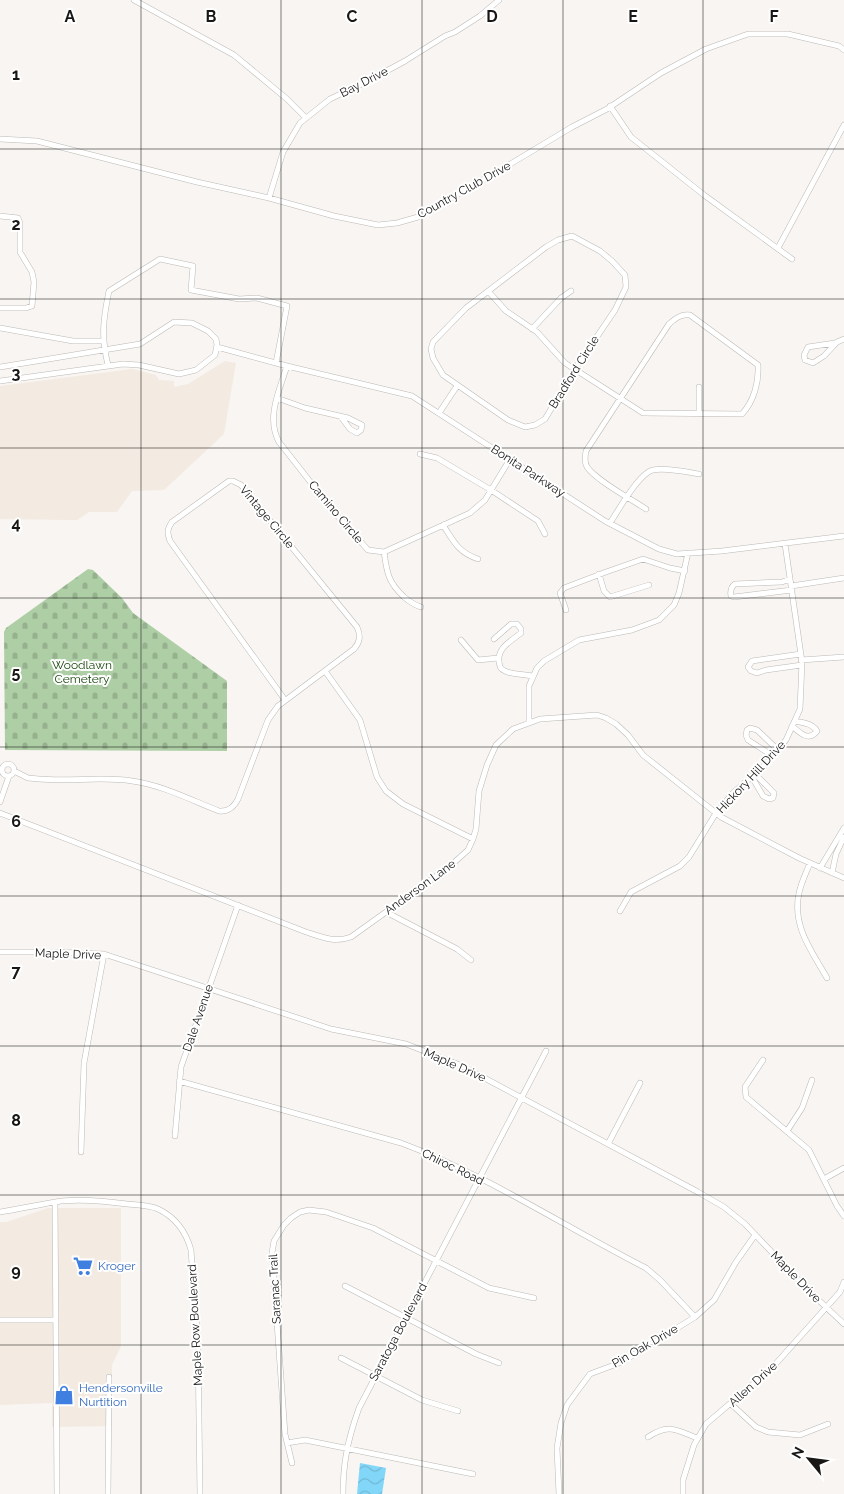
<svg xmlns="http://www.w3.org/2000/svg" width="844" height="1494" font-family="Raleway,sans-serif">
<defs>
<pattern id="cemetery-stones" width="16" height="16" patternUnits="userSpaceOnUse" patternTransform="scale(1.25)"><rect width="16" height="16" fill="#aecfa5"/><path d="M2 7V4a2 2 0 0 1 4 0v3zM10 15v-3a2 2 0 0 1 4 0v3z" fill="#95b18d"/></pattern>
<pattern id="water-waves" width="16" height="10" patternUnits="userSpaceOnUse" patternTransform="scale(1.25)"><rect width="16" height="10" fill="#82d7f8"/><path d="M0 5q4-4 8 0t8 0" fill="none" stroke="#70b8d4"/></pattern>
</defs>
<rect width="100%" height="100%" fill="#f8f5f2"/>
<!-- built -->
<path fill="#f3eae1" d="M 225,361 L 236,363 L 224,434 L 164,490 L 132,491 L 117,512 L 89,512 L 77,520 L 0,519 L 0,386 L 132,369 L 156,375 L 159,380 L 174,381 L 174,387 L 188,384 Z
M 48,1208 L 121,1208 L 121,1346 L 112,1365 L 112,1426 L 52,1427 L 52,1403 L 0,1405 L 0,1222 L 6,1222 Z"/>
<!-- cemetery -->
<path fill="url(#cemetery-stones)" d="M 88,569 L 93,570 L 122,598 L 133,613 L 227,681 L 227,751 L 5,750 L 4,632 L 6,628 Z"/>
<!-- water -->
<path fill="url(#water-waves)" d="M 360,1463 L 386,1468 L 382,1494 L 357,1494 Z"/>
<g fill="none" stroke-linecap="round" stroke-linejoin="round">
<defs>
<path id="minor" d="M 134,0 L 234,55 L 287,99 L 306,118
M 610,106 L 631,137 L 704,195 L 792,259
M 0,139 L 37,141 L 197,182 L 269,198 L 334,216 L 378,225 L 397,223 L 418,217 L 507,166 L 572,127 L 607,109 L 661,73 L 706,49 L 748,34 L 788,34 L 839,46 L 844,50
M 269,198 L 283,152 L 300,123 L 330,99 L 368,81 L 405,61 L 445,36 L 455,32 L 480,16 L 499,0
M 0,216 L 18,218 L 20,223 L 20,252 L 32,272 L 34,282 L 32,306 L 26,308 L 0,308
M 572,236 L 600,251 L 612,261 L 625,275 L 626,287 L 615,310 L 575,369 L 545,419 L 535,425 L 525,427 L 508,420 L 443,375 L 433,358 L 431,349 L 433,342 L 466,308 L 546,247 L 558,240 Z
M 778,248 L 844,125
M 488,291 L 506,311 L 537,332 L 565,363 L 643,413 L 742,414 C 754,401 759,382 758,365 L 690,315 C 681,314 676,318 669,324 L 586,451 C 585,456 584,462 587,467 C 597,481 631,499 646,509
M 0,328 L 73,341 L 104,341
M 532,329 L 561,298 L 571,291
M 837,342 L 824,356 L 813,363 L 805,360 L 804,355 L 808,347 L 835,343 L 844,339
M 217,347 L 287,366 L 412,396 L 605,521 L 659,549 L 677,554 L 722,551 L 844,536
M 108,365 C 101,336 103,320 109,291 L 160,259 L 193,266 L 191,290 L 239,299 L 257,298 L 287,306 L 276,363
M 287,366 C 279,391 266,418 279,442 L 334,512 L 368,550 L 384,552 L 470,513 L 485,500 L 510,459
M 0,367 L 140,344 L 174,322 L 192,323 L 208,331 L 216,339 L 217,345 L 215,355 L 196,370 L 179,374 L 139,365 L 123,364 L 0,381
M 277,398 L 305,408 L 348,418 L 362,425 L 361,430 L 357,433 L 350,429 L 341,417
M 439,413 L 457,386
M 699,414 L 699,387
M 420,454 L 437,458 L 491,490 L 538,521 L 545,534
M 610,523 C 618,511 639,473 653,470 C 665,467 687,472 699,474
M 443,525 C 454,542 458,552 478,559
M 384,552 C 387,573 388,582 404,597 C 410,602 414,605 421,607
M 599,574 L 604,591 L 610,597 L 649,585
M 790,579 L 782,582 L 735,584 C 731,587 730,591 731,596 L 734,597 L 792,590
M 791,586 L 844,578
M 566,610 L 560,593 L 564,588 L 606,572 L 643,559 L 670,568 L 685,571
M 494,639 L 511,624 L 517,624 L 521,629 L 521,633 C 511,641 497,648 499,662 C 500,667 500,669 505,671 C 513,675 523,674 532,676
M 461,640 L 478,660 L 498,658
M 801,654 L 752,661 L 748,667 L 751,671 L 757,673 L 766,670 L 802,665
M 801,660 L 844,657
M 325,671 L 360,720 L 377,777 L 386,791 L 403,804 L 473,839
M 529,723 L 529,686 L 537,668 L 544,661 L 579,640 L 632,630 L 659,620 L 674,605 L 679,593 L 688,553
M 792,726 C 800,733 809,742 817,731 C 812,723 803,723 795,721
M 773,756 L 748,740 L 746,735 L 747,730 L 750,728 L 757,730 L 778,750
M2 770a6 6 0 1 1 12 0a6 6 0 1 1-12 0Z
M 14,771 L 28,778 L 39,779 C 70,782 102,776 132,781 C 162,785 191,800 219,811 C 228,812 234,807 238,799 L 268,720 L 278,706 L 354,649 C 360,642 361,636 357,627 L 241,485 L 233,481 L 229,481 L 172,522 C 167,529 167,533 170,541 L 285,700
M 752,777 L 763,796 L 769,799 L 773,798 L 774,793 L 755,774
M 0,802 L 9,776
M 0,813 L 306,932 C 321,937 335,943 351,937 L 449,867 L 468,850 L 473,839 L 476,829 L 479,791 L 487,765 L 496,745 L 513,729 L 540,719 L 597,715 L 606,718 L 616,724 L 628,735 L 643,755 L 721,817 L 799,858 L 844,878
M 810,863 C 806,873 801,883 799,893 C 792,926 811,950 827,978
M 820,868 L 844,828
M 832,873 L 836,854 L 844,837
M 620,911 L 631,892 L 680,866 L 689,857 L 716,813 L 733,793 L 766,764 L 786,740 L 800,709 L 802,662 L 785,544
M 386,912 L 457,949 L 471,960
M 0,952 L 53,952 L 104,954 L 331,1029 L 406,1044 L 460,1065 L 698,1192 L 724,1207 L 745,1224 L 809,1291 L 844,1324
M 763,1060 L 745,1087 L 746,1097 L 809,1150 L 837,1206 L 844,1216
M 179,1081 L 401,1143 C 487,1175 565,1227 646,1268 L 660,1280 L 695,1317
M 787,1131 L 802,1108 L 812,1080
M 175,1136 L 181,1067 L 238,905
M 608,1144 L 640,1083
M 81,1152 L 84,1063 L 104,954
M 824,1179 L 844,1168
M 55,1203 L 57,1494
M 0,1212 C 20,1209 41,1204 61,1201 C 82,1199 106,1201 127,1204 C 137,1205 148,1205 158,1209 C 175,1217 186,1232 191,1250 L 198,1344 L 200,1494
M 345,1286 L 476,1354 L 499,1363
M 0,1320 L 56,1320
M 341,1358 L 422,1400 L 458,1411
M 731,1404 L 756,1427 L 768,1432 L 800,1435 L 828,1424
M 648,1437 C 669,1423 676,1430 697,1438
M 287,1443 L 305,1440 L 473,1474
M 292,1463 L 285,1434 L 272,1253 L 274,1241 L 284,1225 L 291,1218 L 300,1212 L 309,1210 L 326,1212 L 373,1228 L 489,1288 L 534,1298
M 108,1494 L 109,1377
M 343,1494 C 343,1462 348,1439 359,1408 L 546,1051
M 559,1494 L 557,1448 L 561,1423 L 567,1405 L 590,1374 L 622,1362 L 695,1317 L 714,1300 L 736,1262 L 755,1235
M 683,1494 L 683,1480 L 694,1445 L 706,1424 L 772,1368 L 840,1292 L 844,1282"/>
</defs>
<!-- minor casing -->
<use href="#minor" stroke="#bcb9b6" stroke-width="6"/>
<!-- minor -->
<use href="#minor" stroke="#fff" stroke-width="5"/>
</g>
<!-- grid -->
<path fill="none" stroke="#181716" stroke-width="1" stroke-opacity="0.55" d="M 141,0 L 141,1494M 281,0 L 281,1494M 422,0 L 422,1494M 563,0 L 563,1494M 703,0 L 703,1494M 0,149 L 844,149M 0,299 L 844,299M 0,448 L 844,448M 0,598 L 844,598M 0,747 L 844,747M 0,896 L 844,896M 0,1046 L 844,1046M 0,1195 L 844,1195M 0,1345 L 844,1345"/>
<!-- icons -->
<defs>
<symbol id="supermarket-bare" viewBox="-9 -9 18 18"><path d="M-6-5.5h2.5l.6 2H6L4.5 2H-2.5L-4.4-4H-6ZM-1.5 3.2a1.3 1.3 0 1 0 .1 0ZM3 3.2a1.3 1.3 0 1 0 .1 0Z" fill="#3f7fe0" stroke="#fff" stroke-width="2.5" paint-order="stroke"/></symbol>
<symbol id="shop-bare" viewBox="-9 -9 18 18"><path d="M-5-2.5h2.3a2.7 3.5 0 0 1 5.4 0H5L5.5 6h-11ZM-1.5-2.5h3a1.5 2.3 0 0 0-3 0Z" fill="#3f7fe0" stroke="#fff" stroke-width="2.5" paint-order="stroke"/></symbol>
</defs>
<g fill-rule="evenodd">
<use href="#supermarket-bare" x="69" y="1252" width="28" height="28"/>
<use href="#shop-bare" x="50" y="1381" width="28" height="28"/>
</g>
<g text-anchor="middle" stroke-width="4" stroke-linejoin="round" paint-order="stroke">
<!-- street labels -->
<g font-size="12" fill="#181716" stroke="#fff">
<text transform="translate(364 82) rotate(-27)" y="4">Bay Drive</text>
<text transform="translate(464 190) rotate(-29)" y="4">Country Club Drive</text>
<text transform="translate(574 372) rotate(-58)" y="4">Bradford Circle</text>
<text transform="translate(528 471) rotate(33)" y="4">Bonita Parkway</text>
<text transform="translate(336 512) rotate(50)" y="4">Camino Circle</text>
<text transform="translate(267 517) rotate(50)" y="4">Vintage Circle</text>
<text transform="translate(751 777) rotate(-47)" y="4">Hickory Hill Drive</text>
<text transform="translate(420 887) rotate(-36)" y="4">Anderson Lane</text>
<text transform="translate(68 954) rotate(2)" y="4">Maple Drive</text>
<text transform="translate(198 1018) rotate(-71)" y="4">Dale Avenue</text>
<text transform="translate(455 1065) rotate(24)" y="4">Maple Drive</text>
<text transform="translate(453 1167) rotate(26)" y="4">Chiroc Road</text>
<text transform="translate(796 1277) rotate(46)" y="4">Maple Drive</text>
<text transform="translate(275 1289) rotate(-93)" y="4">Saranac Trail</text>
<text transform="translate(195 1325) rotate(-93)" y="4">Maple Row Boulevard</text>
<text transform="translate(398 1332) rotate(-62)" y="4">Saratoga Boulevard</text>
<text transform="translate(645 1346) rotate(-30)" y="4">Pin Oak Drive</text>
<text transform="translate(753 1384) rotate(-42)" y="4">Allen Drive</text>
</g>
<!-- park labels -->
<g font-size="12" fill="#19460b" stroke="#fff">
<text x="82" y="669">Woodlawn<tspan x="82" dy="14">Cemetery</tspan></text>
</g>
<!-- shop labels -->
<g font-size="12" fill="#366cbe" stroke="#fff" text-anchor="start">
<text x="98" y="1270">Kroger</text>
<text x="79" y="1392">Hendersonville<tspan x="79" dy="14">Nurtition</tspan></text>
</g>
</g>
<g font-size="16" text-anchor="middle" font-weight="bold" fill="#181716" stroke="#fff" stroke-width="4" stroke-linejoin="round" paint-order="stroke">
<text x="70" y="22">A</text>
<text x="211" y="22">B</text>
<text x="352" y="22">C</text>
<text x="492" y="22">D</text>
<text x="633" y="22">E</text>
<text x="774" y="22">F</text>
<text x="16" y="80">1</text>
<text x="16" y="230">2</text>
<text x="16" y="379">3</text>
<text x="16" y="529">4</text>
<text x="16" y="678">5</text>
<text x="16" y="827">6</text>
<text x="16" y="977">7</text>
<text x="16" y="1126">8</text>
<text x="16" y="1276">9</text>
</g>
<!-- north arrow -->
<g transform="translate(809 1459) rotate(299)" stroke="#ffffff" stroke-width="4" paint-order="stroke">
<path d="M0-4L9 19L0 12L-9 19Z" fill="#181716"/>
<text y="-8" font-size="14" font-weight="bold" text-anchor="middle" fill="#181716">N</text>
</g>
</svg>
